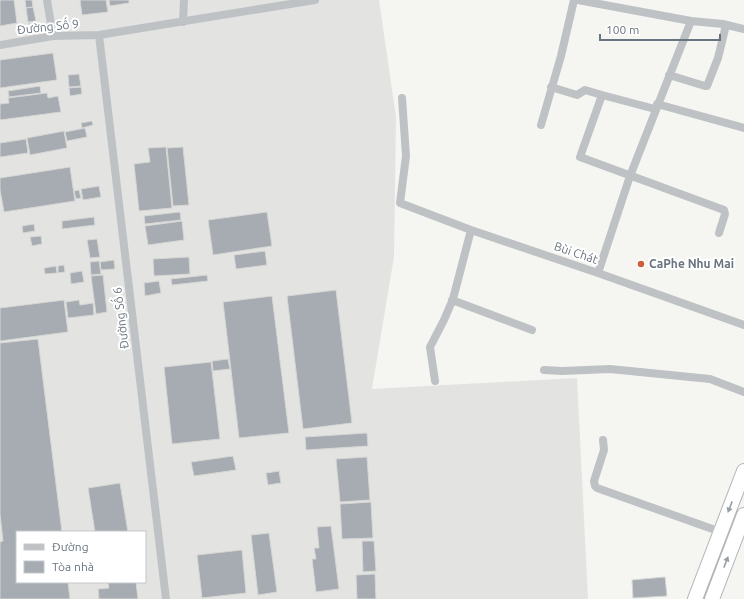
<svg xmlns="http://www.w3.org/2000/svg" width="744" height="599" font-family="Ubuntu,sans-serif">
<rect width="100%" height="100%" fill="#f5f5f2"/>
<!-- built -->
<path fill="#e3e4e2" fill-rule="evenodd" d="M 0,0 L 379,0 L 396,117 L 394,257 L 372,389 L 577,378 L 588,599 L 0,599 ZM 17,532 L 145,532 L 145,582 L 17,582 Z"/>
<!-- building -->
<path fill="#a6acb1" stroke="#d6d6d5" d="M 0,0 L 14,0 L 17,23 L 0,26 Z
M 25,0 L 32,0 L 33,7 L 26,8 Z
M 80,0 L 106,0 L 108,12 L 82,15 Z
M 109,0 L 129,0 L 129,3 L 110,6 Z
M 33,7 L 36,21 L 28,22 L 26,8 Z
M 29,23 L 35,23 L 36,30 L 30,30 Z
M 53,53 L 57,80 L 0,88 L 0,60 Z
M 79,74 L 81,86 L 69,87 L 68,75 Z
M 40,86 L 41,93 L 9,97 L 8,91 Z
M 81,87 L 82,94 L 70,96 L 69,88 Z
M 47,93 L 48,98 L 58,96 L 61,112 L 0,120 L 0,104 L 9,103 L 8,98 Z
M 92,121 L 93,125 L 82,128 L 81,123 Z
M 85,128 L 87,137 L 67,141 L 65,132 Z
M 64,131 L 67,148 L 30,155 L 27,138 Z
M 26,139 L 28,153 L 0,157 L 0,143 Z
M 166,147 L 172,208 L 139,211 L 134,164 L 150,162 L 148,148 Z
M 183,147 L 189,205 L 173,206 L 167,148 Z
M 70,167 L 75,201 L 4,212 L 0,190 L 0,178 Z
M 99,186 L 101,197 L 83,200 L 81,189 Z
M 79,190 L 81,198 L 76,199 L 74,191 Z
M 180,212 L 181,220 L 145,224 L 144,216 Z
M 267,212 L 272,246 L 213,255 L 208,220 Z
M 94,217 L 95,225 L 62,229 L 62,221 Z
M 182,221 L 184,240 L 148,245 L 145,226 Z
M 34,224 L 35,231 L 23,233 L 22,226 Z
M 41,236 L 42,244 L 32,246 L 30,237 Z
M 97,239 L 100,257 L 90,258 L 87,240 Z
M 265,251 L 267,265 L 236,269 L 234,255 Z
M 189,257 L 190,274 L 154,276 L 153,259 Z
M 114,260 L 115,269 L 101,270 L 100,262 Z
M 99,261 L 101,274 L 91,275 L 90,262 Z
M 64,265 L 65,272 L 58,273 L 58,266 Z
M 56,266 L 57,273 L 45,274 L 44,268 Z
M 82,271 L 84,282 L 71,284 L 70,273 Z
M 103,275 L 107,312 L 96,314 L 91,276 Z
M 207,275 L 208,281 L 172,285 L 171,279 Z
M 159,281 L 161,293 L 145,296 L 144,283 Z
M 336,290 L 352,423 L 303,429 L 287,296 Z
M 272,296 L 289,433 L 239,438 L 223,302 Z
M 64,300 L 68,332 L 0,341 L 0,308 Z
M 79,300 L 80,305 L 93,303 L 94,315 L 68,318 L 66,302 Z
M 38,339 L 62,532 L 17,532 L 17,582 L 68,582 L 70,599 L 0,599 L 0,542 L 3,541 L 0,514 L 0,343 Z
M 228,359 L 230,369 L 213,371 L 212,361 Z
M 211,362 L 220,439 L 172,444 L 164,367 Z
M 367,433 L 368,446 L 306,450 L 305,437 Z
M 233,456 L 236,470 L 194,476 L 191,462 Z
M 367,457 L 370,500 L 340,502 L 336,459 Z
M 279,471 L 281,483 L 268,485 L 266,473 Z
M 120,483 L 128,532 L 95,532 L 88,488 Z
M 371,502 L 373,538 L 342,539 L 340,504 Z
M 331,526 L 339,589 L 316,592 L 312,559 L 316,559 L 314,548 L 319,548 L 317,527 Z
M 269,533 L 277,592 L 258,595 L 251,535 Z
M 362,541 L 374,541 L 376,571 L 363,572 Z
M 242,550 L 246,593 L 202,598 L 197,555 Z
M 375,574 L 376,599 L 357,599 L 356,575 Z
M 665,577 L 667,596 L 633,598 L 632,580 Z
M 108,582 L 136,582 L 138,599 L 99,599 L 98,589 L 109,588 Z"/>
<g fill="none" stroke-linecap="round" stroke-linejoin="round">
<defs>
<path id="trunk" d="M 695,599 L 744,471
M 712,599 L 744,515"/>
</defs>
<!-- trunk casing -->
<use href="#trunk" stroke="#b2b5b8" stroke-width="16"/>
<!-- minor -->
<path stroke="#bfc2c5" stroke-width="8" d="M 47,0 L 53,36
M 578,0 L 691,21 L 723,24 L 744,29
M 183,22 L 184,0
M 99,35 L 166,599
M 0,45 L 53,36 L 99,35 L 315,0
M 669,75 L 705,86 L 707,86 L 718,58 L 726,25
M 551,87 L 577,95 L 585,90 L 602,95
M 402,98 L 406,156 L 400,203 L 471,230 L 598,273 L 744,325
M 657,104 L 744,128
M 655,109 L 602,95 L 580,157 L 724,210 L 725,214 L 719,233
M 541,125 L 561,56 L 574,0
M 598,273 L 630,176 L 691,21
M 452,300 L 532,330
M 544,370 L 562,371 L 610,369 L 710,379 L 744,392
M 435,381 L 430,347 L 444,320 L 453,299 L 471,230
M 603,440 L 604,450 L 594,481 L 595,486 L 597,488 L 721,532"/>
<!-- trunk -->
<use href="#trunk" stroke="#fff" stroke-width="14"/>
</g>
<!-- one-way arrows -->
<defs><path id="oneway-solid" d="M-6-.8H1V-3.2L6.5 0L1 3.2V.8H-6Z"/></defs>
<g fill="#959ea5">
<use href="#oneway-solid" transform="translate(730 507) rotate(111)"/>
<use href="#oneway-solid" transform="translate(726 562) rotate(-69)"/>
</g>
<!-- markers -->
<circle fill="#cd603a" stroke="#fff" stroke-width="1.5" cx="641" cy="264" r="4"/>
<g text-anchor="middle" stroke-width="4" stroke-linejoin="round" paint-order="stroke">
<!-- street labels -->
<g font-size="12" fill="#68747f" stroke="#fff">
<text transform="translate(48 27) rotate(-6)" y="4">Đường Số 9</text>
<text transform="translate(576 253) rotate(19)" y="4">Bùi Chát</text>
<text transform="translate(121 318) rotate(-97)" y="4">Đường Số 6</text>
</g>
<!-- poi labels -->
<g font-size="12" font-weight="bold" fill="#68747f" stroke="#fff" text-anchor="start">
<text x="649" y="268">CaPhe Nhu Mai</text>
</g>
</g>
<!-- legend -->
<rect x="16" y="531" width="130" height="52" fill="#ffffff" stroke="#c3c7cc"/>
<rect x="24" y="544" width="20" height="6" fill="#bfc2c5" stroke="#c3c7cc"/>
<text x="52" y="551" font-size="12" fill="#68747f">Đường</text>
<rect x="24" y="561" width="20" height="12" fill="#a6acb1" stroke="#c3c7cc"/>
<text x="52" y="571" font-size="12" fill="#68747f">Tòa nhà</text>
<!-- scale -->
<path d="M600 34v6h120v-6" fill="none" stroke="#68747f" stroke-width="2"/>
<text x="606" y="34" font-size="12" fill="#68747f" stroke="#ffffff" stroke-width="3" paint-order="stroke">100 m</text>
</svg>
